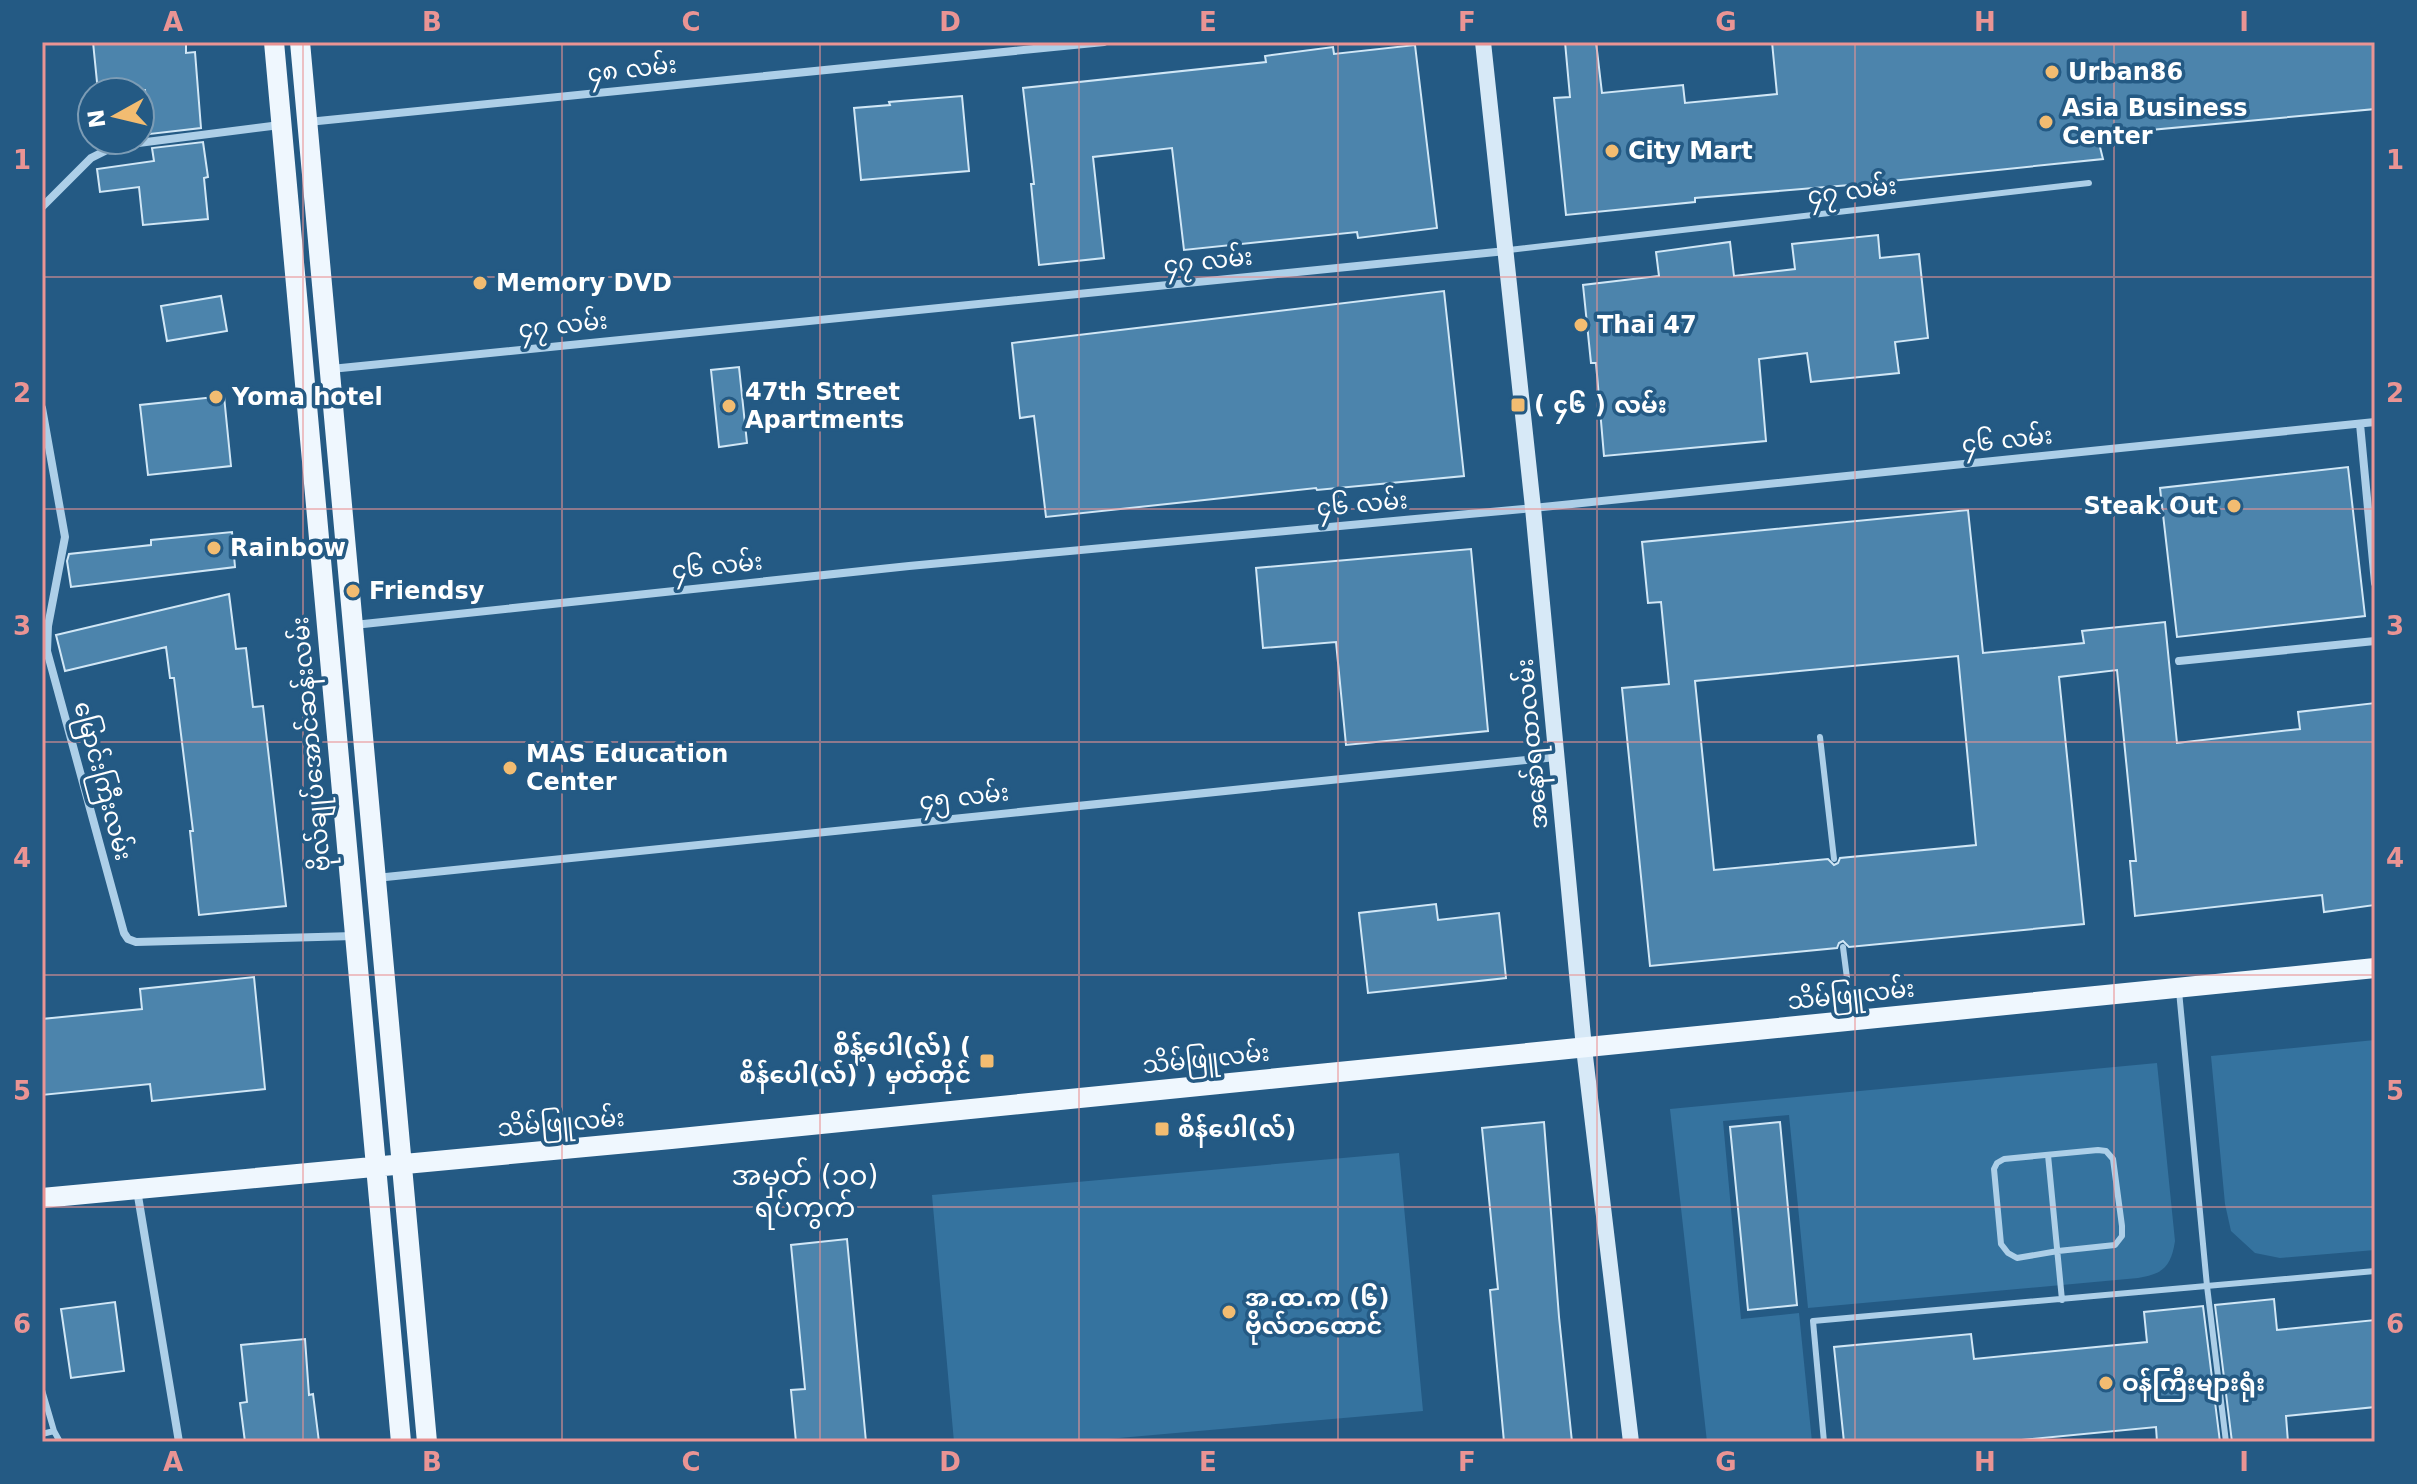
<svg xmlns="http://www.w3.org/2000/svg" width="2417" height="1484" font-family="'DejaVu Sans','Noto Sans Myanmar',sans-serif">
<rect width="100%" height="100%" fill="#245a84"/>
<!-- green -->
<path fill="#35739f" d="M 2375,1040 L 2375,1250 L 2280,1258 L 2255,1253 L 2231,1231 L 2225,1204 L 2211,1056 Z
M 2157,1063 L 2175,1241 C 2171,1267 2163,1274 2138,1278 L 1808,1308 L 1789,1115 L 1723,1121 L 1741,1319 L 1799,1313 L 1812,1442 L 1707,1442 L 1670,1109 Z
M 1399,1153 L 1423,1411 L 1074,1442 L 954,1442 L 932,1195 Z"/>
<!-- building -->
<path fill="#4c84ac" stroke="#d1e7f6" stroke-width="2" fill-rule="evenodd" d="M 93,42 L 186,42 L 186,53 L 195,52 L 201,128 L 150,134 L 145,90 L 98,92 Z
M 1565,42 L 1596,42 L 1602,93 L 1683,85 L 1685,103 L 1777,94 L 1772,42 L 2375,42 L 2375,109 L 2097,135 L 2103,159 L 1862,184 L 1695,198 L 1695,202 L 1566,215 L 1554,98 L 1570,97 Z
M 1415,45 L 1437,228 L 1358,238 L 1357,232 L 1184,250 L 1172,148 L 1093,157 L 1104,258 L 1039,265 L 1031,184 L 1034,184 L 1023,88 L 1266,62 L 1265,56 L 1333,47 L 1334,54 Z
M 962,96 L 969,171 L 861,180 L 854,108 L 890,105 L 889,102 Z
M 203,142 L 208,177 L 204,178 L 208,219 L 143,225 L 139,187 L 100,192 L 97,169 L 154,161 L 152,148 Z
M 1878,235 L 1880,258 L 1919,254 L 1928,338 L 1895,342 L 1899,373 L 1811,382 L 1807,353 L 1759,359 L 1766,441 L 1604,456 L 1596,363 L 1591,363 L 1583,285 L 1659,276 L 1656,252 L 1730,242 L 1734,276 L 1795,269 L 1792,244 Z
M 1444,291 L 1464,476 L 1317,490 L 1316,488 L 1046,517 L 1034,416 L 1020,418 L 1012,343 Z
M 221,296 L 227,331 L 167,341 L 161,306 Z
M 739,367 L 747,443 L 719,447 L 711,370 Z
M 224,396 L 231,466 L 148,475 L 140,405 Z
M 2348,467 L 2365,616 L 2177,637 L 2160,488 Z
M 1968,510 L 1983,653 L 2084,643 L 2082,631 L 2165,622 L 2177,743 L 2300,729 L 2298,712 L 2375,703 L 2375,905 L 2324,912 L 2322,895 L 2135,916 L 2130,861 L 2136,861 L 2117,670 L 2059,677 L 2084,924 L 1849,947 L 1843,941 L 1839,943 L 1837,948 L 1650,966 L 1622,688 L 1669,684 L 1661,602 L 1648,603 L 1642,542 ZM 1958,656 L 1976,845 L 1840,858 L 1838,863 L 1834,865 L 1828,859 L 1714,870 L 1695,681 Z
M 232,532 L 235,567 L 71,587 L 67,561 L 69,554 L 151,545 L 151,540 Z
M 1471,549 L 1488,731 L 1346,745 L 1336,642 L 1263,648 L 1256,568 Z
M 229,594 L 236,649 L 246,648 L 253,707 L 263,706 L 286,906 L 199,915 L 190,831 L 193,831 L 174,678 L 170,678 L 166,647 L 65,671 L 56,635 Z
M 1436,904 L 1438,920 L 1499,913 L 1506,978 L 1368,993 L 1359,913 Z
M 254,977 L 265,1089 L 152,1101 L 150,1084 L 42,1095 L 42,1019 L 142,1009 L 140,989 Z
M 1544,1122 L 1559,1317 L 1572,1442 L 1504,1442 L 1490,1290 L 1498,1289 L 1482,1128 Z
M 1780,1122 L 1797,1305 L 1748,1310 L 1730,1127 Z
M 847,1239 L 866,1442 L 796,1442 L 791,1390 L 805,1389 L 791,1245 Z
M 2274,1299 L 2277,1330 L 2375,1320 L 2375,1407 L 2286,1416 L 2288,1442 L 2232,1442 L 2215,1305 Z
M 115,1302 L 124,1371 L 71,1378 L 61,1309 Z
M 2203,1306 L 2220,1442 L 2157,1442 L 2156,1427 L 2001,1442 L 1844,1442 L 1834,1347 L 1971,1334 L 1974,1359 L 2147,1342 L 2144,1312 Z
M 305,1339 L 309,1395 L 313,1394 L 319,1442 L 245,1442 L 240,1403 L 247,1402 L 241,1345 Z"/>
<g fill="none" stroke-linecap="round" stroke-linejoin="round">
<!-- service -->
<path stroke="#adcfe8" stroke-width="6" d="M 1509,250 L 2089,183
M 1820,737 L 1834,859
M 1843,947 L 1852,1017
M 2179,991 L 2207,1286 L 2226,1442
M 2098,1150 L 2106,1151 L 2113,1159 L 2122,1226 L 2122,1236 L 2115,1245 L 2058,1251 L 2017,1258 L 2008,1253 L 2001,1244 L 1994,1169 L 1997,1163 L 2004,1159 Z
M 2048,1155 L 2062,1300
M 42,1390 L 54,1431 L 60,1442
M 42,1434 L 54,1431
M 1824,1442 L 1813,1321 L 2375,1271"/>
<!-- minor -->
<path stroke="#adcfe8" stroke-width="8" d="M 308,122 L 1104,42
M 42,207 L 91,158 L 115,146 L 280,125
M 331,369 L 1506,251
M 42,408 L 65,537 L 48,626 L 47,651 L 124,933 L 128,939 L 136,942 L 354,936
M 2360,424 L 2375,583
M 354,625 L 909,566 L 1533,508 L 2375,422
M 2179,661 L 2375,641
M 376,878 L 1556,757
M 137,1190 L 179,1442"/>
<!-- secondary -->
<path stroke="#d7e9f7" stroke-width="16" d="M 1483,42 L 1533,508 L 1584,1048 L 1631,1442"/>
<!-- primary -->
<path stroke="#eff7fe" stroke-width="20" d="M 274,42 L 401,1442
M 300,42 L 427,1442
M 42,1198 L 671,1139 L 2375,968"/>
</g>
<!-- grid -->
<path fill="none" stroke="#ea9494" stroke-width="2" stroke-opacity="0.55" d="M 303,42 L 303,1442M 562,42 L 562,1442M 820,42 L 820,1442M 1079,42 L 1079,1442M 1338,42 L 1338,1442M 1597,42 L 1597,1442M 1855,42 L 1855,1442M 2114,42 L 2114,1442M 42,277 L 2375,277M 42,509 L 2375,509M 42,742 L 2375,742M 42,975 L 2375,975M 42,1207 L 2375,1207"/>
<!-- markers -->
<g fill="#f2bc71" stroke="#245a84" stroke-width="3">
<circle cx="2052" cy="72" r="8"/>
<circle cx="2046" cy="122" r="8"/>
<circle cx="1612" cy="151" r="8"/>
<circle cx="480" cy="283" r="8"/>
<circle cx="1581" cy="325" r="8"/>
<circle cx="216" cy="397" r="8"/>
<rect x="1510" y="397" width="16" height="16" rx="4"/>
<circle cx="729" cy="406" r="8"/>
<circle cx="2234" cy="506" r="8"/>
<circle cx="214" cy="548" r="8"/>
<circle cx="353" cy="591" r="8"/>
<circle cx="510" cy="768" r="8"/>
<rect x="979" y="1053" width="16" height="16" rx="4"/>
<rect x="1154" y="1121" width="16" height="16" rx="4"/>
<circle cx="1229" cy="1312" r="8"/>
<circle cx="2106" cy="1383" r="8"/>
</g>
<g text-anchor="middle" stroke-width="7" stroke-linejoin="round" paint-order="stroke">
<!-- street labels -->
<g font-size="24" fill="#fff" stroke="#245a84">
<text transform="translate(632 69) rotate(-6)" y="8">၄၈ လမ်း</text>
<text transform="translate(1852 191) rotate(-7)" y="8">၄၇ လမ်း</text>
<text transform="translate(1208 261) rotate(-6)" y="8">၄၇ လမ်း</text>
<text transform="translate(563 325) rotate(-6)" y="8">၄၇ လမ်း</text>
<text transform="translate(2007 440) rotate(-6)" y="8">၄၆ လမ်း</text>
<text transform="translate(1362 504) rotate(-5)" y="8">၄၆ လမ်း</text>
<text transform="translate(717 566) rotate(-6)" y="8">၄၆ လမ်း</text>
<text transform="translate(311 744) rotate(-95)" y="8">ဗိုလ်ချုပ်အောင်ဆန်းလမ်း</text>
<text transform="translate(1532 744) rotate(-95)" y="8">အနော်ရထာလမ်း</text>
<text transform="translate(103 781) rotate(75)" y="8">မြောင်းကြီးလမ်း</text>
<text transform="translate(964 797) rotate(-6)" y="8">၄၅ လမ်း</text>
<text transform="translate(1851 995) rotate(-6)" y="8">သိမ်ဖြူလမ်း</text>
<text transform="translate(1206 1059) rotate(-6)" y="8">သိမ်ဖြူလမ်း</text>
<text transform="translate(561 1123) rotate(-5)" y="8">သိမ်ဖြူလမ်း</text>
</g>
<!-- poi labels -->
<g font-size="24" font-weight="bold" fill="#fff" stroke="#245a84" text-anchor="start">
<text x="2068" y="80">Urban86</text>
<text x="2062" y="116">Asia Business<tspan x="2062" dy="28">Center</tspan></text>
<text x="1628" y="159">City Mart</text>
<text x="496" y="291">Memory DVD</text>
<text x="1597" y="333">Thai 47</text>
<text x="745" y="400">47th Street<tspan x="745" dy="28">Apartments</tspan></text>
<text x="232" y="405">Yoma hotel</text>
<text x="1534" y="413">( ၄၆ ) လမ်း</text>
<text x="2218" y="514" text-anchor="end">Steak Out</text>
<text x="230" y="556">Rainbow</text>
<text x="369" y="599">Friendsy</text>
<text x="526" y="762">MAS Education<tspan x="526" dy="28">Center</tspan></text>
<text x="971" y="1055" text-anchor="end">စိန့်ပေါ(လ်) (<tspan x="971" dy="28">စိန်ပေါ(လ်) ) မှတ်တိုင်</tspan></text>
<text x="1178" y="1137">စိန်ပေါ(လ်)</text>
<text x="1245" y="1306">အ.ထ.က (၆)<tspan x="1245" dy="28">ဗိုလ်တထောင်</tspan></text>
<text x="2122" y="1391">ဝန်ကြီးများရုံး</text>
</g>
<!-- quarter labels -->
<g font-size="28" fill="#fff" stroke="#245a84">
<text x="805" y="1185">အမှတ် (၁၀)<tspan x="805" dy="32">ရပ်ကွက်</tspan></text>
</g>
</g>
<!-- border -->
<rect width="2417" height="1484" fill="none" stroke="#245a84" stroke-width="88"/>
<!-- north arrow -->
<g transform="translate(116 116) rotate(262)"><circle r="38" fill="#245a84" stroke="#7c9cb5" stroke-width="2"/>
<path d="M0-6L14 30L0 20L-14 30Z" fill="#f2bc71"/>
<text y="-12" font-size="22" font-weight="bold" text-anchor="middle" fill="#ffffff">N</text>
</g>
<rect x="44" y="44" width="2329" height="1396" fill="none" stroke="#ea9494" stroke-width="3"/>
<g font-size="26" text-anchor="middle" font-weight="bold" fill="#ea9494">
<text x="173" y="31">A</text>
<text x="432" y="31">B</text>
<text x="691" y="31">C</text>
<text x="950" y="31">D</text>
<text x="1208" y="31">E</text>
<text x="1467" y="31">F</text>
<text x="1726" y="31">G</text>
<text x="1985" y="31">H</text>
<text x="2244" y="31">I</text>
<text x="22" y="169">1</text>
<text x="2395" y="169">1</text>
<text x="22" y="402">2</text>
<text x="2395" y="402">2</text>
<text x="22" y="635">3</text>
<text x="2395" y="635">3</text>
<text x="22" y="867">4</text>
<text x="2395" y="867">4</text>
<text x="22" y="1100">5</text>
<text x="2395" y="1100">5</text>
<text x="22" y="1333">6</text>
<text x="2395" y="1333">6</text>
<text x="173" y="1471">A</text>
<text x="432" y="1471">B</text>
<text x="691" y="1471">C</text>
<text x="950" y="1471">D</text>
<text x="1208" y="1471">E</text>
<text x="1467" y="1471">F</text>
<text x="1726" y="1471">G</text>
<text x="1985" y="1471">H</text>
<text x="2244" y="1471">I</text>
</g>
</svg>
